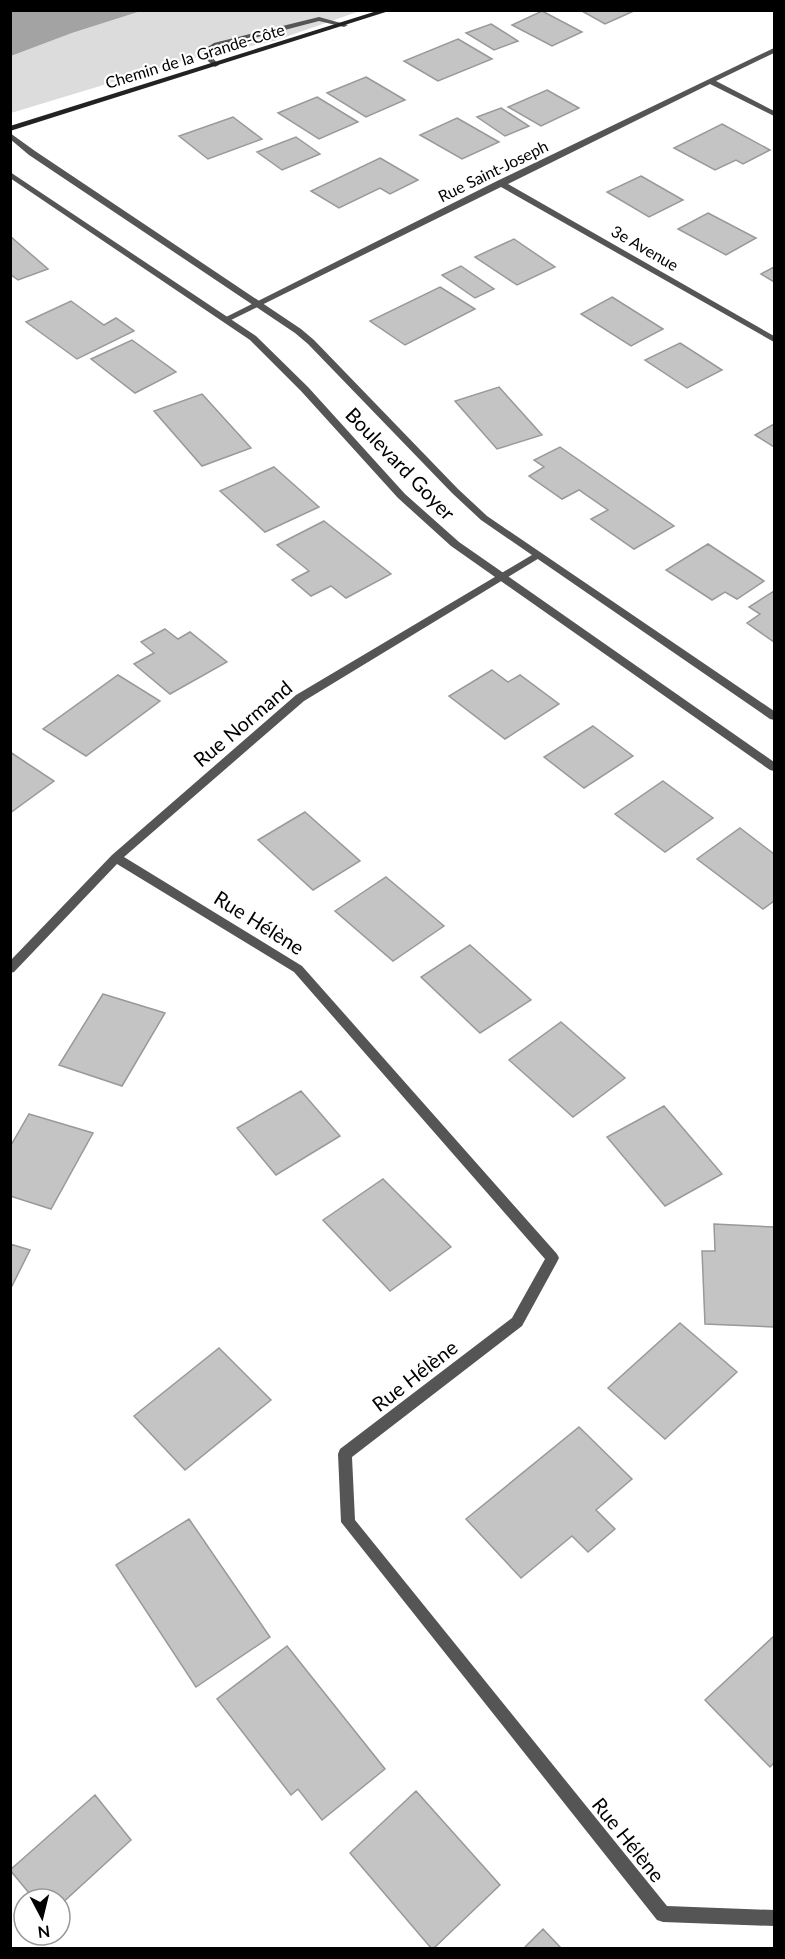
<svg xmlns="http://www.w3.org/2000/svg" width="785" height="1959" font-family="Lato,sans-serif">
<rect width="100%" height="100%" fill="#fff"/>
<!-- green -->
<path fill="#dcdcdc" d="M 141,11 L 360,11 L 274,41 L 186,60 L 11,113 L 11,56 L 72,33 Z"/>
<!-- water -->
<path fill="#a3a3a3" d="M 11,10 L 141,10 L 141,11 L 72,33 L 11,56 Z"/>
<!-- building -->
<path fill="#c4c4c4" stroke="#999" stroke-width="1.5" d="M 580,10 L 636,10 L 605,24 Z
M 542,11 L 582,32 L 552,46 L 512,25 Z
M 491,24 L 518,41 L 494,50 L 466,33 Z
M 458,39 L 492,59 L 438,81 L 404,61 Z
M 366,77 L 405,100 L 366,117 L 327,93 Z
M 547,90 L 579,108 L 541,126 L 508,107 Z
M 317,97 L 358,122 L 319,139 L 278,113 Z
M 501,108 L 529,126 L 505,136 L 477,117 Z
M 233,117 L 262,139 L 208,159 L 179,136 Z
M 457,118 L 499,142 L 462,159 L 420,135 Z
M 722,124 L 770,150 L 743,164 L 736,160 L 715,170 L 674,148 Z
M 296,137 L 320,154 L 282,170 L 257,152 Z
M 380,158 L 418,180 L 390,194 L 380,188 L 339,208 L 311,191 Z
M 641,176 L 683,200 L 649,217 L 607,192 Z
M 708,213 L 756,238 L 726,255 L 678,229 Z
M 10,236 L 48,269 L 18,280 L 10,274 Z
M 514,239 L 555,267 L 517,285 L 475,257 Z
M 461,266 L 494,289 L 475,298 L 442,275 Z
M 774,267 L 774,282 L 761,274 Z
M 440,287 L 475,309 L 405,345 L 370,321 Z
M 612,297 L 663,329 L 631,346 L 581,314 Z
M 71,301 L 104,325 L 116,318 L 134,331 L 77,359 L 26,322 Z
M 132,340 L 176,372 L 135,393 L 91,359 Z
M 680,343 L 722,370 L 687,388 L 645,360 Z
M 499,387 L 542,435 L 497,449 L 455,401 Z
M 202,394 L 251,448 L 202,466 L 154,411 Z
M 774,424 L 774,447 L 755,435 Z
M 560,447 L 674,526 L 634,549 L 591,519 L 608,510 L 579,490 L 562,499 L 529,476 L 544,467 L 534,460 Z
M 274,467 L 319,507 L 265,532 L 220,491 Z
M 324,521 L 391,574 L 346,598 L 331,586 L 311,596 L 292,580 L 309,571 L 277,545 Z
M 708,544 L 764,581 L 737,599 L 725,592 L 712,600 L 666,570 Z
M 774,591 L 774,642 L 747,623 L 760,614 L 749,607 Z
M 165,629 L 178,639 L 190,632 L 227,662 L 170,694 L 134,664 L 154,653 L 141,642 Z
M 492,670 L 508,682 L 520,675 L 559,704 L 505,739 L 449,696 Z
M 118,675 L 160,701 L 86,756 L 43,729 Z
M 593,726 L 633,756 L 584,788 L 544,757 Z
M 10,752 L 54,781 L 10,813 Z
M 663,781 L 713,818 L 665,852 L 615,814 Z
M 305,812 L 360,861 L 313,890 L 258,840 Z
M 740,828 L 774,854 L 774,901 L 763,909 L 697,859 Z
M 386,877 L 444,926 L 393,961 L 335,911 Z
M 470,945 L 531,1000 L 480,1033 L 421,977 Z
M 103,994 L 165,1013 L 122,1086 L 59,1065 Z
M 561,1022 L 625,1078 L 573,1117 L 509,1060 Z
M 301,1091 L 340,1136 L 276,1175 L 237,1128 Z
M 664,1106 L 722,1174 L 665,1206 L 607,1137 Z
M 29,1114 L 93,1133 L 51,1209 L 10,1196 L 10,1147 Z
M 383,1179 L 451,1247 L 390,1291 L 323,1220 Z
M 714,1224 L 774,1227 L 774,1327 L 705,1324 L 702,1251 L 715,1251 Z
M 10,1244 L 30,1250 L 10,1290 Z
M 680,1323 L 737,1372 L 665,1439 L 608,1388 Z
M 219,1348 L 271,1400 L 185,1470 L 134,1416 Z
M 579,1427 L 632,1479 L 596,1510 L 615,1529 L 588,1552 L 572,1536 L 521,1578 L 466,1519 Z
M 189,1519 L 270,1637 L 196,1687 L 116,1565 Z
M 774,1636 L 774,1763 L 770,1767 L 705,1700 Z
M 287,1646 L 385,1769 L 322,1820 L 298,1789 L 291,1795 L 217,1699 Z
M 416,1791 L 500,1885 L 434,1948 L 431,1948 L 350,1853 Z
M 95,1795 L 131,1840 L 60,1905 L 60,1899 L 34,1899 L 10,1870 Z
M 543,1929 L 561,1948 L 524,1948 Z"/>
<g fill="none" stroke-linecap="round" stroke-linejoin="round">
<!-- service -->
<path fill="#555" fill-rule="evenodd" d="M 319,17 L 348,25 L 344,27 L 319,21 L 220,47 L 210,53 L 210,55 L 219,65 L 215,67 L 202,56 L 203,50 L 214,43 Z"/>
<!-- minor -->
<path fill="#555" fill-rule="evenodd" d="M 774,48 L 774,53 L 716,81 L 774,111 L 774,116 L 710,84 L 508,184 L 774,336 L 774,342 L 501,187 L 229,321 L 226,322 L 222,319 L 497,181 Z
M 537,552 L 541,553 L 541,557 L 304,701 L 124,857 L 302,966 L 557,1254 L 559,1258 L 557,1262 L 522,1326 L 352,1457 L 355,1520 L 667,1906 L 774,1910 L 774,1926 L 663,1922 L 657,1920 L 341,1522 L 338,1454 L 340,1449 L 512,1318 L 545,1259 L 294,972 L 117,864 L 14,972 L 10,973 L 10,961 L 112,855 L 296,695 Z"/>
<!-- tertiary -->
<path fill="#555" fill-rule="evenodd" d="M 10,133 L 35,151 L 301,329 L 314,340 L 458,489 L 487,516 L 774,711 L 774,720 L 770,719 L 481,520 L 452,493 L 308,344 L 295,333 L 29,155 L 10,139 Z
M 10,172 L 256,336 L 308,387 L 405,494 L 459,542 L 774,762 L 774,771 L 770,770 L 451,546 L 398,498 L 301,391 L 250,340 L 10,178 Z"/>
<!-- secondary -->
<path fill="#222" fill-rule="evenodd" d="M 380,10 L 392,10 L 10,131 L 10,126 Z"/>
</g>
<g text-anchor="middle" stroke-width="4.5" stroke-linejoin="round" paint-order="stroke">
<!-- far-street labels -->
<g font-size="16" fill="#000" stroke="#fff">
<text transform="translate(195 56) rotate(-17)" y="6">Chemin de la Grande-Côte</text>
<text transform="translate(493 171) rotate(-26)" y="6">Rue Saint-Joseph</text>
<text transform="translate(645 248) rotate(30)" y="6">3e Avenue</text>
</g>
<!-- street labels -->
<g font-size="20" fill="#000" stroke="#fff">
<text transform="translate(400 464) rotate(46)" y="7">Boulevard Goyer</text>
<text transform="translate(243 724) rotate(-40)" y="7">Rue Normand</text>
<text transform="translate(259 923) rotate(32)" y="7">Rue Hélène</text>
<text transform="translate(415 1376) rotate(-38)" y="7">Rue Hélène</text>
<text transform="translate(628 1840) rotate(51)" y="7">Rue Hélène</text>
</g>
</g>
<!-- border -->
<rect width="785" height="1959" fill="none" stroke="#000000" stroke-width="24"/>
<!-- north arrow -->
<g transform="translate(42 1917) rotate(173)"><circle r="28" fill="#ffffff" stroke="#999999" stroke-width="1.5"/>
<path d="M0-4.5L10 22L0 15L-10 22Z" fill="#000000"/>
<text y="-9" font-size="16" font-weight="bold" text-anchor="middle" fill="#000000">N</text>
</g>
</svg>
